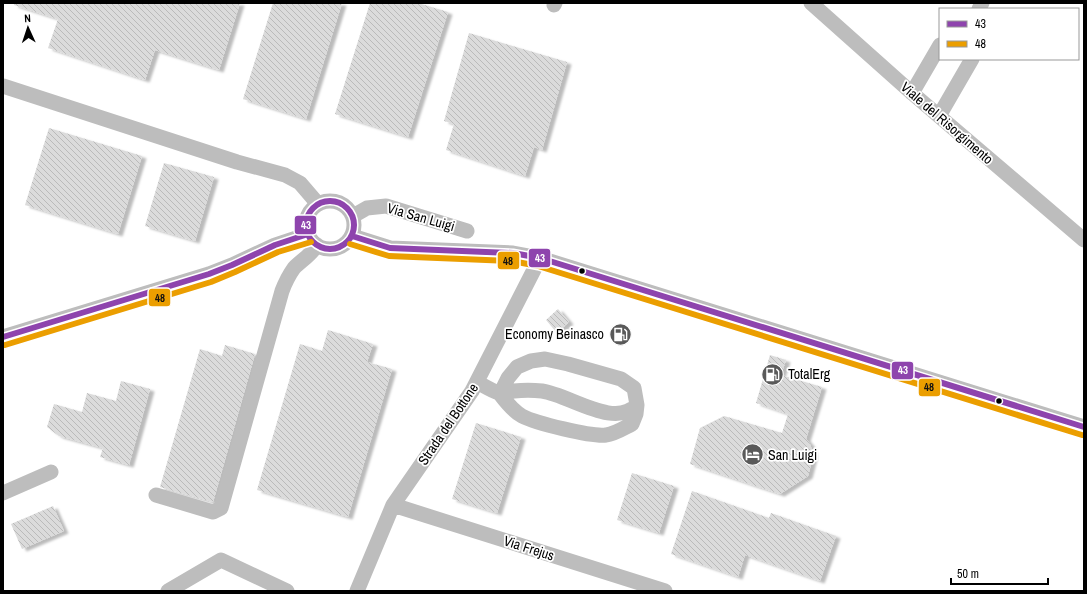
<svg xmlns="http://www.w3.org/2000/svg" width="1087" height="594" font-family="'Archivo Narrow',sans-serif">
<defs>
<pattern id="building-back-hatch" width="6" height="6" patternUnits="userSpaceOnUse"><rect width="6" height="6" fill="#dbdbdb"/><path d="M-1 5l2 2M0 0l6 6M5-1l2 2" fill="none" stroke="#bababa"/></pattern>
<filter id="shadow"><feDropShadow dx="4.5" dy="2.5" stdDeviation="1" flood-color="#0004"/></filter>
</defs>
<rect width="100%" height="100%" fill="#fff"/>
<!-- building -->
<path fill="url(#building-back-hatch)" filter="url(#shadow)" d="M 14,3 L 240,3 L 219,70 L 155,50 L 145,80 L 48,48 L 58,19 L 14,5 Z
M 273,3 L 342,3 L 306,119 L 243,99 Z
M 370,3 L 418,3 L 448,12 L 408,137 L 335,114 Z
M 469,33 L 567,62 L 542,150 L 534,147 L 525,176 L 446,150 L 454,124 L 444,121 Z
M 49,128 L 142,156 L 118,234 L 25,205 Z
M 164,163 L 214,177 L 195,241 L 145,226 Z
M 558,309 L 569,322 L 557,333 L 546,320 Z
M 328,330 L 373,344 L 367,362 L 392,369 L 348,517 L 257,490 L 300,344 L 322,351 Z
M 225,345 L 255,354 L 213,502 L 160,487 L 200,349 L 222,356 Z
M 770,355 L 786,360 L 781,375 L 822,387 L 806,439 L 810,444 L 813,453 L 813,457 L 808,476 L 780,494 L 690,464 L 700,428 L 724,416 L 782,433 L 788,414 L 756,403 Z
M 121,381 L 150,389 L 129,465 L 100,457 L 103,448 L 59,436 L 47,427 L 54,404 L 82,412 L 87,393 L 116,401 Z
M 476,423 L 521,437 L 497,513 L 452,499 Z
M 632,473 L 674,486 L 659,533 L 617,520 Z
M 692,491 L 769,518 L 771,513 L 836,536 L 820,581 L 745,555 L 738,577 L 671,554 Z
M 53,506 L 64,531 L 22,549 L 11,524 Z"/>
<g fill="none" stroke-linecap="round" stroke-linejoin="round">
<!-- minor -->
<path stroke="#bdbdbd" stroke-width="15" d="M 811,3 L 912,93 L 1084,240
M 554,5 L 555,3
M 979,9 L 982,3
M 3,86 L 237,162 L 285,175 L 300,183 L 318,204
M 912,93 L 940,45
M 939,116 L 972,59
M306 225a24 24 0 1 1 48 0a24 24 0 1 1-48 0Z
M 353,216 L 367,208 L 386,206 L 467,231
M 352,236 L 390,248 L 513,253 L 540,258 L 1084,427
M 3,337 L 209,274 L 232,265 L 275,245 L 308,234
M 477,382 C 484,386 492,391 499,393 C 503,394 510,392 514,391 C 523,390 533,390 542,391 C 570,395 614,429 637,405 L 634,388 L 621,379 L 568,364 L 545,359 L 531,361 L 517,367 L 508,378 L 500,394 C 506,402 513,411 522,416 C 535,423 592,437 606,435 C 615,434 624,428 632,424 L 636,414 L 637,405
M 3,493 L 51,472
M 156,495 L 213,512 L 221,508 L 282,291 C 285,283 289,275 294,268 C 302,260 311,255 317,245
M 393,505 L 665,591
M 168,591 L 221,560 L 287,591
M 357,591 L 393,505 L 472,391 L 540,258"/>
<defs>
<path id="bus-1" d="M306 225a24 24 0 1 1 48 0a24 24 0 1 1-48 0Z
M 352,236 L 390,248 L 513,253 L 540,258 L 1084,427
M 3,337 L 209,274 L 232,265 L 275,245 L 308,234"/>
<path id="bus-2" d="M 350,244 L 389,256 L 512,261 L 538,266 L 1082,435
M 5,345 L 211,282 L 235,272 L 278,252 L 311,242"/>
</defs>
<!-- bus-1 casing -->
<use href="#bus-1" stroke="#fff" stroke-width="9"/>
<!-- bus-2 casing -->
<use href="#bus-2" stroke="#fff" stroke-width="9"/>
<!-- bus-1 -->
<use href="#bus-1" stroke="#8e44ad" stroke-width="6"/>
<!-- bus-2 -->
<use href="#bus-2" stroke="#eb9e00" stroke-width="6"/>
</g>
<!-- icons -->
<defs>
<symbol id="fuel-disc" viewBox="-11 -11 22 22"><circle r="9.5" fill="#595959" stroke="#fff"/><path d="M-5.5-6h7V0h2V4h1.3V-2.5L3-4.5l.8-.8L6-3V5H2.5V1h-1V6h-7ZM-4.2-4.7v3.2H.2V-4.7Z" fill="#fff"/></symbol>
<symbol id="hotel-disc" viewBox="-11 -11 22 22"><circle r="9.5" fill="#595959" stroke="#fff"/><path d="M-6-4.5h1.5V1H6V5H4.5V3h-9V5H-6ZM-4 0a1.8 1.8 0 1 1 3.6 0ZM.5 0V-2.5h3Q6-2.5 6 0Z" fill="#fff"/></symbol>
</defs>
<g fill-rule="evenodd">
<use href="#fuel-disc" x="608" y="322" width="25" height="25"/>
<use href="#fuel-disc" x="760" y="362" width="25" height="25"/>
<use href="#hotel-disc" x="740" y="442" width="25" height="25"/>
</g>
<!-- markers -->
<g fill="#000" stroke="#fff" stroke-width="1.5">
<circle cx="582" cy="271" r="3.5"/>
<circle cx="999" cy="401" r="3.5"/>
</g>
<g text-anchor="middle" stroke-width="3.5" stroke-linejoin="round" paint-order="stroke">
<!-- street labels -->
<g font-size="14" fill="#000" stroke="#fff">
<text transform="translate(947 123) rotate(41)" y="5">Viale del Risorgimento</text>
<text transform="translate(421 217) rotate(16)" y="5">Via San Luigi</text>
<text transform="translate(448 424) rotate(-56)" y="5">Strada del Bottone</text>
<text transform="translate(529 548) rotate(18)" y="5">Via Frejus</text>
</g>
<!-- poi labels -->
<g font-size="14" fill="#000" stroke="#fff" text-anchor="start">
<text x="604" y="339" text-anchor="end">Economy Beinasco</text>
<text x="788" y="379">TotalErg</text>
<text x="768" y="460">San Luigi</text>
</g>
</g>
<g stroke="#fff" stroke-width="1.5">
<rect x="294" y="215" width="23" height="20" rx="4" fill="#8e44ad"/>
<rect x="528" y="248" width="23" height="20" rx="4" fill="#8e44ad"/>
<rect x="497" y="251" width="23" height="19" rx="4" fill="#eb9e00"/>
<rect x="148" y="288" width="23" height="19" rx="4" fill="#eb9e00"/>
<rect x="891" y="361" width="23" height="19" rx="4" fill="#8e44ad"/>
<rect x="918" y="378" width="23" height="19" rx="4" fill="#eb9e00"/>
</g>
<g font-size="11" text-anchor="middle" font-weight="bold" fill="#fff">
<text x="306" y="229">43</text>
<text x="540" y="262">43</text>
<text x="903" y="374">43</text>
</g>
<g font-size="11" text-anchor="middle" font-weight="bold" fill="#111">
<text x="508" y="265">48</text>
<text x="160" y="302">48</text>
<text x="929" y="391">48</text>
</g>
<!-- border -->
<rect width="1087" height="594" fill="none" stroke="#000000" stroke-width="8"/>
<!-- legend -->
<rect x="939" y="8" width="140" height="52" fill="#ffffff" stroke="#999999"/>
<rect x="947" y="21" width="20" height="6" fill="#8e44ad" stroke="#999999"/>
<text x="975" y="28" font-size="12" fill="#000000">43</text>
<rect x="947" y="41" width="20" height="6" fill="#eb9e00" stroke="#999999"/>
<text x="975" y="48" font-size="12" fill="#000000">48</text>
<!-- north arrow -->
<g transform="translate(28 28) rotate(357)" stroke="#ffffff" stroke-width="3" paint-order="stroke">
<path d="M0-3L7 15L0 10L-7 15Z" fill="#000000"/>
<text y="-6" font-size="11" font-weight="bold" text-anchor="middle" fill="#000000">N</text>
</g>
<!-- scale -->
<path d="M951 578v6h97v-6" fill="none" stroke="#000000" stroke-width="2"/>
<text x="957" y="578" font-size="12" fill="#000000" stroke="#ffffff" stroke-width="3" paint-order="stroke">50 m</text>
</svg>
